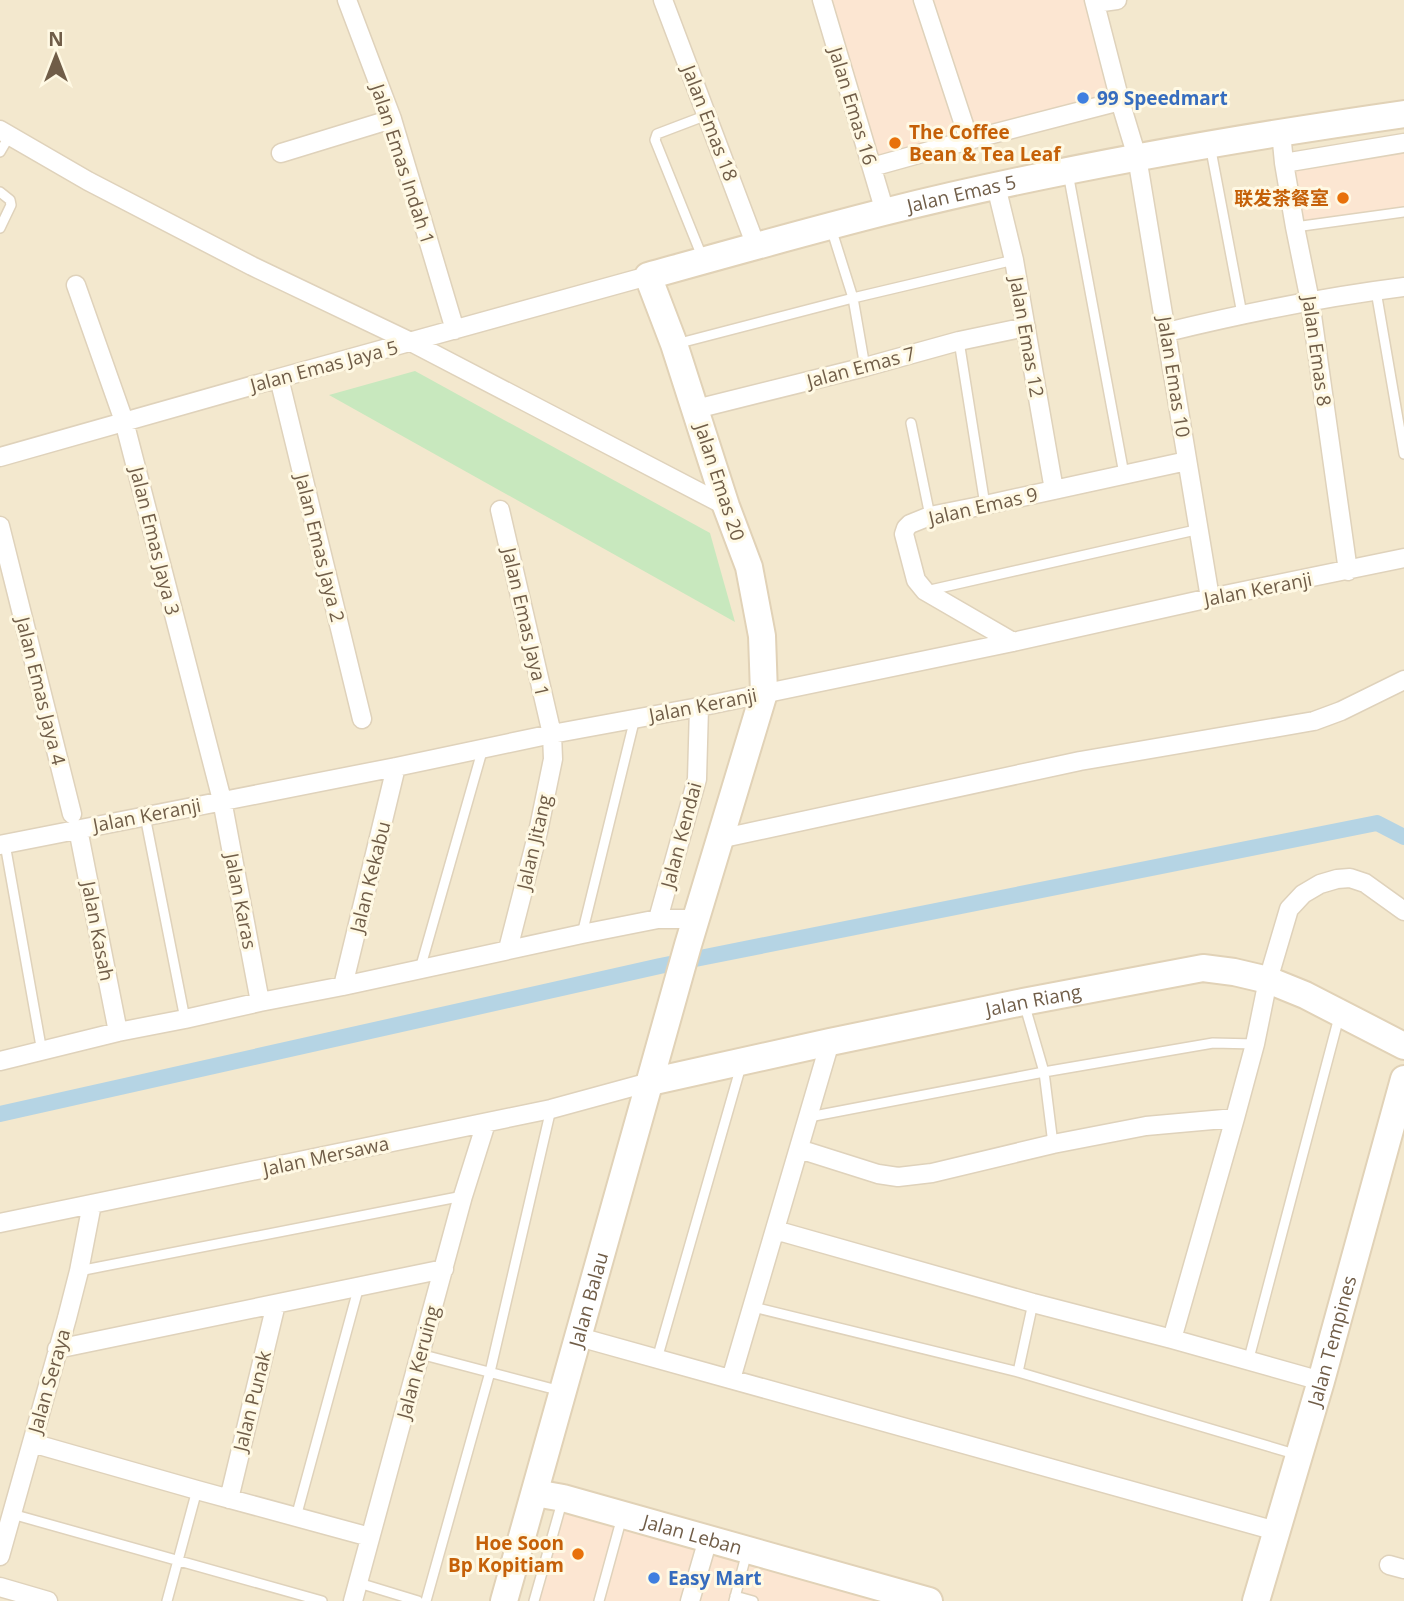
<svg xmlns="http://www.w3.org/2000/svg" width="1404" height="1601" font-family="'Open Sans','Noto Sans SC',sans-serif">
<rect width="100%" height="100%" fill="#fbf5df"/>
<!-- residential -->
<path fill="#f3e8ce" d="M 0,0 L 1404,0 L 1404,1601 L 0,1601 Z"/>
<!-- commercial -->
<path fill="#fce6d2" d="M 816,0 L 1099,0 L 1127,104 L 866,173 Z
M 1404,137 L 1404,217 L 1289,233 L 1278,157 Z
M 561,1488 L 879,1579 L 873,1601 L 528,1601 Z"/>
<!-- grass -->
<path fill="#c8e8be" d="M 415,371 L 710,533 L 735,622 L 329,395 Z"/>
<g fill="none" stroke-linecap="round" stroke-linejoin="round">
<!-- canal -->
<path stroke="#b5d4e4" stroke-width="16" d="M 0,1114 L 660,966 L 1377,823 L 1404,837"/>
<defs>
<path id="lane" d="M 1210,145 L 1242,314
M 0,152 L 10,135
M 1068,173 L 1124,474
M 0,192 L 10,200 L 11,205 L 0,228
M 1295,227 L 1404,212
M 831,228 L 853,298 L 865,367
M 703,259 L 655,140 L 657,134 L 707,115
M 1376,291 L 1404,454
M 959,341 L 985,505
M 676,344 L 853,298 L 1014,260
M 911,423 L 930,516
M 926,591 L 1200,529
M 145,816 L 185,1019
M 5,844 L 42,1052
M 582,934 L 635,718
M 420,969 L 483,748
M 1024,1003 L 1044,1072 L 1053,1144
M 809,1117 L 1044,1072 L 1213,1043 L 1255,1044
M 79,1271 L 463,1196
M 753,1307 L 1018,1372 L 1298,1455
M 420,1354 L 561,1391
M 657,1359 L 741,1066
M 1248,1362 L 1339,1017
M 1018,1372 L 1033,1303
M 12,1514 L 322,1601
M 296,1517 L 359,1286
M 359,1583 L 418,1601
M 735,1596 L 753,1601
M 167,1601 L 197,1490
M 426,1601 L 490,1372 L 551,1109
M 534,1601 L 562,1502
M 599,1601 L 622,1517
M 734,1601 L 747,1552"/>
<path id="street" d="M 347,0 L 392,119 L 455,330
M 663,0 L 756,246
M 822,0 L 885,212
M 923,0 L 969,140
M 1094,0 L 1120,101 L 1137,157 L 1210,598
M 1095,3 L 1117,0
M 0,130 L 88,181 L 252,266 L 411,342 L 726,506
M 1281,132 L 1284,163 L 1295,227 L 1310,301 L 1348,571
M 281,153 L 392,119
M 1284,163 L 1404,143
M 872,167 L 969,140 L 1120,101
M 996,186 L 1014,260 L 1054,490
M 76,285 L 124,421 L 222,800 L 260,1002
M 1167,332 C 1245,313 1324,297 1404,287
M 279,378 L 362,719
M 696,409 L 865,367 L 959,341 L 1026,327
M 0,457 L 279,378 L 648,276
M 500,510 L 552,734 L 553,759 L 538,832 L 508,949
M 0,526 L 72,814
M 1013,642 L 925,591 L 916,580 L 904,534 L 906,528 L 910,524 L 930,516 L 985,505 L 1187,461
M 78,829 L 118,1032
M 719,839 L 1080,761 L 1314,721 L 1341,711 L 1404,680
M 0,845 L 396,767 L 552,734 L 699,707 L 1013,642 L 1210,598 L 1404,558
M 658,919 L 697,779 L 699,707
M 343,986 L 396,767
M 0,1061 L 118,1032 L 185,1019 L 260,1002 L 343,986 L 582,934 L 658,919 L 696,919
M 799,1149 L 878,1174 L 898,1177 L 932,1173 L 1053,1144 L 1146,1126 L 1235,1118
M 0,1223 L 551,1109 L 650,1082
M 775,1230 L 1033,1303 L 1172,1339 L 1321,1381
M 579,1337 L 1276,1531
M 1172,1339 L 1235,1118 L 1255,1044 L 1268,980 L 1289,909 L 1303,894 L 1320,884 L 1337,879 L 1350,878 L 1365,883 L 1404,911
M 57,1349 L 444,1269
M 731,1379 L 830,1042
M 32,1443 L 197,1490 L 370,1537
M 229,1499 L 276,1304
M 0,1556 L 67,1318 L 79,1271 L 92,1204
M 1389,1565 L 1404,1569
M 0,1587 L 48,1601
M 353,1601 L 463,1196 L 486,1123
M 690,1601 L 708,1539"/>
<g id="secondary">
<path id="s1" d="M 650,1082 L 830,1042 L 1023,1002 L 1203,968 L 1234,972 L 1268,980 L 1305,995 L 1404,1046"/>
<path id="s2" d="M 535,1493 L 563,1498 L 929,1601"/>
<path id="s3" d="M 504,1601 L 688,945 L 764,693 L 762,636 L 749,567 L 726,506 L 674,344 L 648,276 C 727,254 805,232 884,212 C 1055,169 1229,139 1404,114"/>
<path id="s4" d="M 1256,1601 L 1321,1381 L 1404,1079"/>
</g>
</defs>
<!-- lane casing -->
<use href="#lane" stroke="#dfd2bb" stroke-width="12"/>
<!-- street casing -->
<use href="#street" stroke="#dfd2bb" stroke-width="21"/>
<!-- secondary casing -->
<use href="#secondary" stroke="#e1d2b7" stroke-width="30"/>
<!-- lane -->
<use href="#lane" stroke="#fff" stroke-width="9"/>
<!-- street -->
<use href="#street" stroke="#fff" stroke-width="18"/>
<!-- secondary -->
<use href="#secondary" stroke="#fff" stroke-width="26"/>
</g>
<!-- markers -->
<g fill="#3f7fe0" stroke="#fff9e4" stroke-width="2.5">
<circle cx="1083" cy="98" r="7"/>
<circle cx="654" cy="1578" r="7"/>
</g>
<g fill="#e8710a" stroke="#fff9e4" stroke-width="2.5">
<circle cx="895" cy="143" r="7"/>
<circle cx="1343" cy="198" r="7"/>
<circle cx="578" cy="1554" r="7"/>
</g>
<g text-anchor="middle" stroke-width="6" stroke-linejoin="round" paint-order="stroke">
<!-- shop labels -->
<g font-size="19" font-weight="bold" fill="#366cbe" stroke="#fff9e4" text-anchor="start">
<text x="1097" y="105">99 Speedmart</text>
<text x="668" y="1585">Easy Mart</text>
</g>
<!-- street labels -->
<g font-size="19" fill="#705d48" stroke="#fff9e4">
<text transform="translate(853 106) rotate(73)" y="7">Jalan Emas 16</text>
<text transform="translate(710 123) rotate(69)" y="7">Jalan Emas 18</text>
<text transform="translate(403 164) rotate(72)" y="7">Jalan Emas Indah 1</text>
<text dy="7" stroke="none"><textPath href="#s3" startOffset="1704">Jalan Emas 5</textPath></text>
<text transform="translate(1027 337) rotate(80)" y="7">Jalan Emas 12</text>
<text transform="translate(1317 351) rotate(82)" y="7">Jalan Emas 8</text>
<text transform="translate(324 366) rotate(-15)" y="7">Jalan Emas Jaya 5</text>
<text transform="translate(861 367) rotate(-15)" y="7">Jalan Emas 7</text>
<text transform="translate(1174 377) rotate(81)" y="7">Jalan Emas 10</text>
<text transform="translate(720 482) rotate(72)" y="7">Jalan Emas 20</text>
<text transform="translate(983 506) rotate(-13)" y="7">Jalan Emas 9</text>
<text transform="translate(155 541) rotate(76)" y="7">Jalan Emas Jaya 3</text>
<text transform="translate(320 548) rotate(76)" y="7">Jalan Emas Jaya 2</text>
<text transform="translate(1258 589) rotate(-11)" y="7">Jalan Keranji</text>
<text transform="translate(526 622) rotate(77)" y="7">Jalan Emas Jaya 1</text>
<text transform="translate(41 691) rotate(76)" y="7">Jalan Emas Jaya 4</text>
<text transform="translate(703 705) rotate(-11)" y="7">Jalan Keranji</text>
<text transform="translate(147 815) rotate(-11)" y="7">Jalan Keranji</text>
<text transform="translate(681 835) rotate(-75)" y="7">Jalan Kendai</text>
<text transform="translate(534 842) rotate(-77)" y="7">Jalan Jitang</text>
<text transform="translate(370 877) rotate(-76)" y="7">Jalan Kekabu</text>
<text transform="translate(241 901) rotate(79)" y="7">Jalan Karas</text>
<text transform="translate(98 931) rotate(79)" y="7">Jalan Kasah</text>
<text dy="7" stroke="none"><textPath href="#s1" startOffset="392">Jalan Riang</textPath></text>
<text transform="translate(326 1156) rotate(-12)" y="7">Jalan Mersawa</text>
<text dy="7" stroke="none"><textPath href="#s3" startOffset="313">Jalan Balau</textPath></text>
<text dy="7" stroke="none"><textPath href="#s4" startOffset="271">Jalan Tempines</textPath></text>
<text transform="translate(418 1362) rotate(-75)" y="7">Jalan Keruing</text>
<text transform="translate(49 1381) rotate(-74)" y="7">Jalan Seraya</text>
<text transform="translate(252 1401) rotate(-76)" y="7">Jalan Punak</text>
<text dy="7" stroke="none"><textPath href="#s2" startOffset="163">Jalan Leban</textPath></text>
</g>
<!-- food labels -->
<g font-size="19" font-weight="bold" fill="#c56008" stroke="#fff9e4" text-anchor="end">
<text x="909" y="139" text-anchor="start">The Coffee<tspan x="909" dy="22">Bean &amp; Tea Leaf</tspan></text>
<text x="1329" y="205">联发茶餐室</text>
<text x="564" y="1550">Hoe Soon<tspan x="564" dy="22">Bp Kopitiam</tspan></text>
</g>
</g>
<!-- north arrow -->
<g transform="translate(56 56)" stroke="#fff9e4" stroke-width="5" paint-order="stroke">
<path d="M0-5L12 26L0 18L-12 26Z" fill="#705d48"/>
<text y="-10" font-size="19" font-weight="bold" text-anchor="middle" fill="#705d48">N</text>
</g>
</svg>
